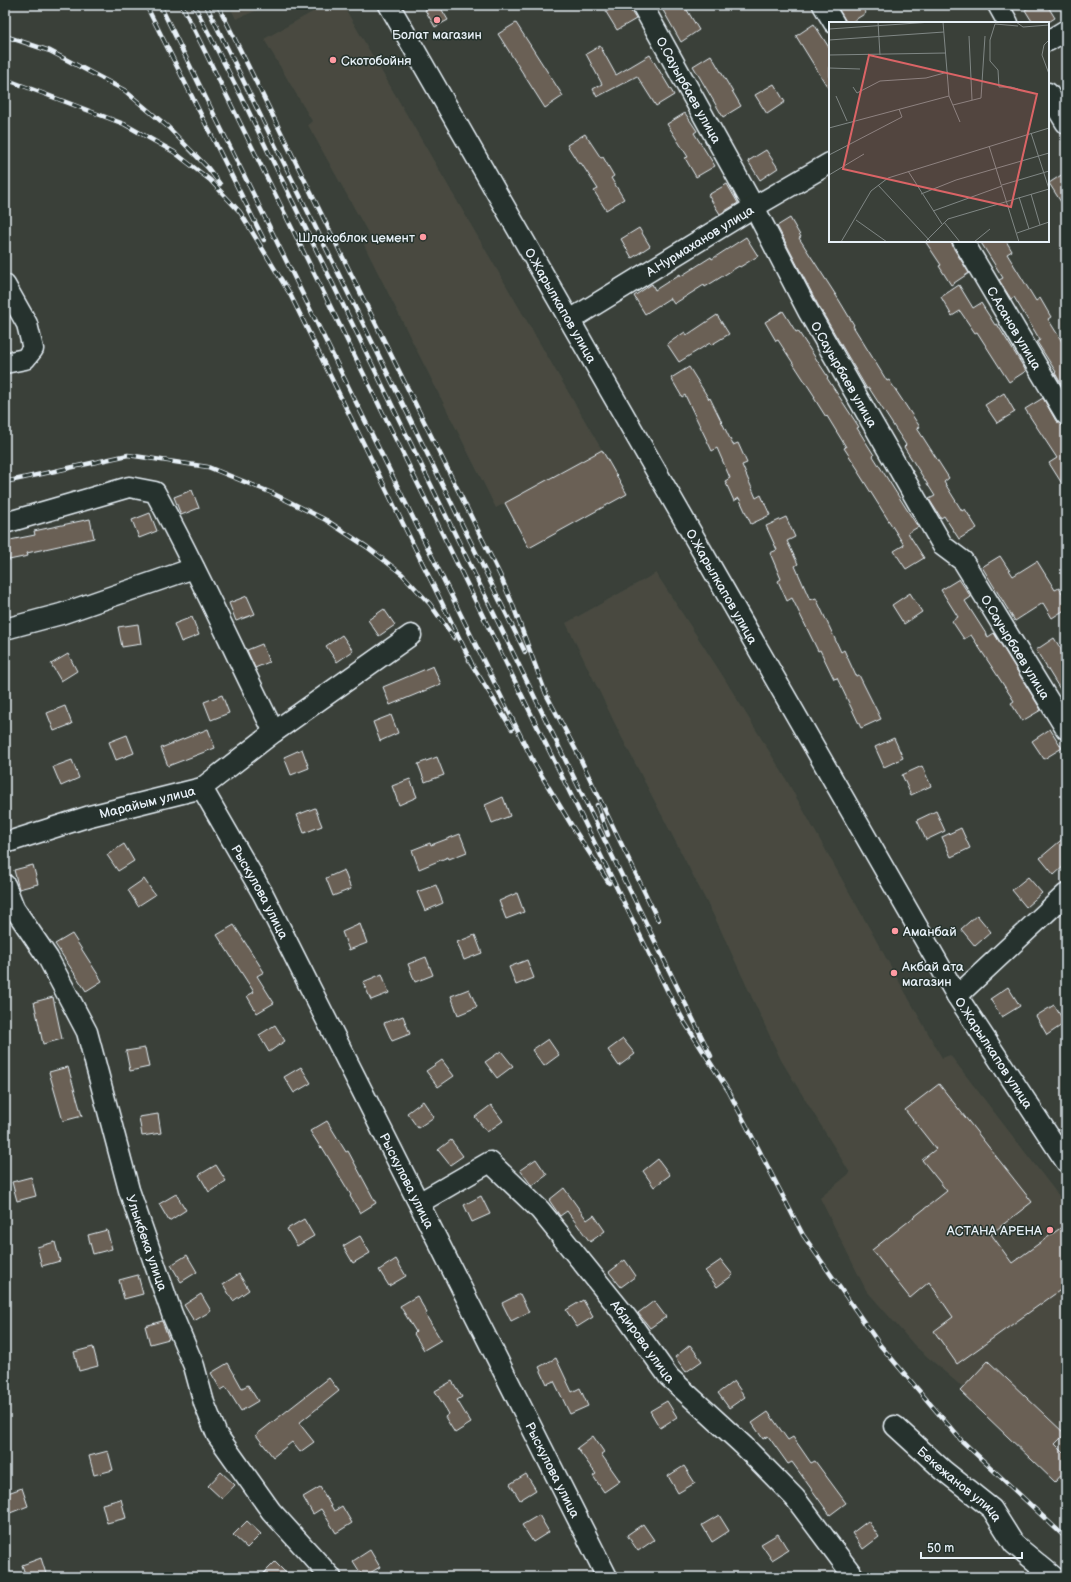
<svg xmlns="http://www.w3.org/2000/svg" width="1071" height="1582" font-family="'Balsamiq Sans',sans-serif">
<rect width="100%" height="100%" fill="#3a4039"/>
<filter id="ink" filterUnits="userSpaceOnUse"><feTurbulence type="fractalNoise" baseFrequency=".025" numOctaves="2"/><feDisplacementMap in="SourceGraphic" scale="8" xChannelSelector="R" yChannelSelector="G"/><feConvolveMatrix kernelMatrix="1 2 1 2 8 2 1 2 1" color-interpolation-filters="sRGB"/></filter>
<g filter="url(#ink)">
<!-- built -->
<path fill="#484a41" d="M 229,5 L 270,5 L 236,19 Z
M 325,5 L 343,5 L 602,450 L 496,508 L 364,245 L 372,240 L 308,125 L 312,121 L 264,39 Z
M 656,573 L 721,673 L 782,772 L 942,1058 L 950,1055 L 1066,1205 L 1066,1488 L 961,1386 L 915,1346 L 866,1290 L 820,1198 L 850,1173 L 781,1060 L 717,922 L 620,734 L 566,623 Z"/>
<!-- building -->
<path fill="#6a6054" stroke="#e8f1f8" d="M 433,5 L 439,5 L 448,20 L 435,27 L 425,10 Z
M 616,5 L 627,5 L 636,19 L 617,30 L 606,12 Z
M 660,5 L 684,5 L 699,30 L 681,42 Z
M 836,5 L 861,5 L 866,13 L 850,23 L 847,23 Z
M 1034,5 L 1047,5 L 1055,18 L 1047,23 L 1033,23 L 1025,10 Z
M 516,23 L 563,96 L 545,108 L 498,34 Z
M 814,24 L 830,49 L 830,91 L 796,36 Z
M 600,46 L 616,75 L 650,55 L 674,95 L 656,106 L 637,76 L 597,97 L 593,89 L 602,84 L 586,54 Z
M 711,55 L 741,106 L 723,117 L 693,66 Z
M 774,84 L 785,102 L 767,114 L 755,95 Z
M 685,113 L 697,131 L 694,133 L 715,166 L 696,177 L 685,158 L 688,157 L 667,124 Z
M 585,134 L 601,158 L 603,157 L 614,176 L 611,178 L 624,199 L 606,210 L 594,191 L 598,189 L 581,163 L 579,164 L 567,145 Z
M 766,150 L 778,168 L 760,180 L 748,161 Z
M 1066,172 L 1066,210 L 1049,183 Z
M 727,184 L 738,203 L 720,214 L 708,195 Z
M 790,218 L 801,237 L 799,238 L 839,300 L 854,325 L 853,326 L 887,381 L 889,380 L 920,427 L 917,428 L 949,478 L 944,482 L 962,511 L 965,509 L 977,528 L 959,539 L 944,516 L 941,518 L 929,499 L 935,496 L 904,447 L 906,445 L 869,388 L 867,389 L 818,305 L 777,226 Z
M 639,228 L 650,246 L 632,258 L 621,239 Z
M 746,237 L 758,256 L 740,267 L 739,266 L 705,287 L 704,285 L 674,304 L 670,298 L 645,314 L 634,296 L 652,284 L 655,290 L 680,274 L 681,276 L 711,257 L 712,259 Z
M 925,241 L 951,241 L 954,249 L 969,273 L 951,285 L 939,266 L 941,265 Z
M 980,241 L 1006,241 L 1012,251 L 1007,254 L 1036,301 L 1040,298 L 1051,317 L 1048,319 L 1066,348 L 1066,392 L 1055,373 L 1056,372 L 1037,342 L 1040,340 L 1014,297 L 1011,299 L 999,280 L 1003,278 Z
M 959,285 L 973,308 L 981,303 L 995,325 L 997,324 L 1026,371 L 1009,382 L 977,332 L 975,333 L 960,311 L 952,316 L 941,297 Z
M 783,311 L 796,332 L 798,331 L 828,377 L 827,378 L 859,427 L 857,428 L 874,455 L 873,456 L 918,527 L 908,533 L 924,558 L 906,569 L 894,551 L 904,545 L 858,472 L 859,471 L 844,448 L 846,447 L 827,416 L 826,417 L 814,398 L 815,397 L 778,340 L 776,341 L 765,322 Z
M 717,315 L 729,334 L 711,345 L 710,343 L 679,362 L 667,344 L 685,332 L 687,335 Z
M 689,367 L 709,399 L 710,398 L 733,445 L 738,443 L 747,463 L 742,465 L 756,498 L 761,495 L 770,515 L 751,524 L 739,498 L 734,501 L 725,481 L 730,478 L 717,448 L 712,451 L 685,395 L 682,397 L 671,378 Z
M 1004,393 L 1015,412 L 997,423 L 985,405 Z
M 1043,398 L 1056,421 L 1062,425 L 1066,432 L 1066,490 L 1049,463 L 1057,458 L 1025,409 Z
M 602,450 L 627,494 L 529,548 L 505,503 Z
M 192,490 L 199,508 L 181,515 L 174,497 Z
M 150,513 L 157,531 L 139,538 L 132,520 Z
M 786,517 L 795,537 L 787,541 L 798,564 L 795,566 L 810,600 L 816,598 L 841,652 L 844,650 L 856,676 L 859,675 L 881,719 L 861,728 L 837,678 L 834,679 L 820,650 L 818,651 L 792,598 L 787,601 L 778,581 L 781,579 L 770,553 L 777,550 L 766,526 Z
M 90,519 L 94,538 L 27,553 L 28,556 L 9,560 L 5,541 L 35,535 L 34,531 Z
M 1000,556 L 1013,576 L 1037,561 L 1055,590 L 1059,588 L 1066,599 L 1066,609 L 1052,618 L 1043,603 L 1015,621 L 982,567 Z
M 959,579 L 971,597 L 965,601 L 988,637 L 994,633 L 1041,710 L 1022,721 L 1011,703 L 1014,701 L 971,635 L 964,639 L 952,621 L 958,617 L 941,590 Z
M 910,593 L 922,612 L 904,624 L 892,605 Z
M 247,596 L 255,614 L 236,621 L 229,603 Z
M 384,609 L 395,625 L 379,636 L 368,620 Z
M 192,617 L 199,635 L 181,642 L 174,624 Z
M 138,624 L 141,644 L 122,647 L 118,627 Z
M 342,635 L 353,651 L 337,662 L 326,646 Z
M 1054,638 L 1066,657 L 1066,699 L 1036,650 Z
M 262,644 L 269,662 L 255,668 L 247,650 Z
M 68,654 L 77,671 L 61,681 L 51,664 Z
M 433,666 L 441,684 L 390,705 L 383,687 Z
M 222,695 L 229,713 L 211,720 L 204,702 Z
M 65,706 L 72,724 L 54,731 L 47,713 Z
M 391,715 L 398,733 L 380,741 L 373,722 Z
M 208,729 L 215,748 L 168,766 L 161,748 Z
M 1050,729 L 1062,748 L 1044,759 L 1032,741 Z
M 127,735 L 134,753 L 116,760 L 109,742 Z
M 894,738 L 903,758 L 884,767 L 875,747 Z
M 302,749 L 309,768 L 291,775 L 284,757 Z
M 437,757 L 444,775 L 425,782 L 418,764 Z
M 72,760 L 79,778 L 61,786 L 53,767 Z
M 922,766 L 931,786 L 911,795 L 902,775 Z
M 410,779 L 417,797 L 399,805 L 392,786 Z
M 503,797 L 510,816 L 492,823 L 485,805 Z
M 315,808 L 322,826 L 304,833 L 297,815 Z
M 936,811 L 945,831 L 926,840 L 917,820 Z
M 961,828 L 970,848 L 951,857 L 942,837 Z
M 460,834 L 467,852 L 449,859 L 448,857 L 419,869 L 412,850 L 430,843 L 431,845 Z
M 1066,836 L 1066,864 L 1054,875 L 1040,858 Z
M 124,844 L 134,861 L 118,871 L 107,855 Z
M 33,865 L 38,884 L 19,889 L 14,870 Z
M 344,870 L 351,889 L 333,896 L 326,878 Z
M 1028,877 L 1042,893 L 1026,907 L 1012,890 Z
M 144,879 L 155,895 L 138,906 L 128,890 Z
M 436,885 L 443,903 L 425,911 L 417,892 Z
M 517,893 L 524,912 L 506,919 L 499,901 Z
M 977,915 L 991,932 L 975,946 L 961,929 Z
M 360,924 L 367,943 L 349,950 L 342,932 Z
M 234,925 L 264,972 L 257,976 L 274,1003 L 257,1013 L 247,996 L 254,992 L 217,935 Z
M 72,934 L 102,981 L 86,991 L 55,944 Z
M 475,935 L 482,953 L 464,960 L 457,942 Z
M 426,957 L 433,975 L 415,982 L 408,964 Z
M 527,960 L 534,978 L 516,985 L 509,967 Z
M 382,974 L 389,993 L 371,1000 L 363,982 Z
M 1008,987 L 1020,1006 L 1002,1017 L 990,999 Z
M 469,989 L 477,1007 L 458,1015 L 451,996 Z
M 53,997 L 62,1039 L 43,1044 L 34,1002 Z
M 1054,1005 L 1065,1023 L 1047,1035 L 1036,1016 Z
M 403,1016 L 410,1034 L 392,1041 L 384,1023 Z
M 275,1025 L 285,1041 L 269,1052 L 259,1035 Z
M 548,1039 L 559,1055 L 544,1066 L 532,1050 Z
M 623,1039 L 635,1054 L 619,1066 L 608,1050 Z
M 145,1048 L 149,1067 L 130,1071 L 126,1051 Z
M 501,1051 L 513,1066 L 497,1078 L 485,1062 Z
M 442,1060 L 454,1076 L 438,1087 L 426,1071 Z
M 68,1067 L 82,1116 L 63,1121 L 49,1072 Z
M 301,1067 L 311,1083 L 294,1093 L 284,1077 Z
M 939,1084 L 1032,1202 L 991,1234 L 1012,1263 L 1066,1224 L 1066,1286 L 957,1364 L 934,1331 L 953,1317 L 929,1282 L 910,1298 L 872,1250 L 947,1191 L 922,1160 L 936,1149 L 905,1110 Z
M 423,1101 L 434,1117 L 418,1128 L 407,1113 Z
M 491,1105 L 503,1121 L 487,1132 L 475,1117 Z
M 158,1114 L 161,1133 L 142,1136 L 139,1117 Z
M 327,1121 L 346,1152 L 348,1151 L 376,1203 L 360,1213 L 350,1196 L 351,1195 L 322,1147 L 321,1148 L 310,1131 Z
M 451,1140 L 463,1156 L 450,1165 L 438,1150 Z
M 536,1159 L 547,1175 L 532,1186 L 520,1170 Z
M 658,1159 L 670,1175 L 654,1187 L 643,1171 Z
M 216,1165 L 226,1181 L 209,1192 L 199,1175 Z
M 31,1177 L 36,1196 L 17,1201 L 12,1182 Z
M 564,1188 L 587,1220 L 594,1215 L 605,1231 L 590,1242 L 567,1211 L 560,1216 L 549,1200 Z
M 176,1194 L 186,1210 L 169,1221 L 159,1204 Z
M 481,1196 L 490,1214 L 472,1222 L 464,1205 Z
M 304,1219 L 314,1236 L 297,1246 L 287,1229 Z
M 107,1230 L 112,1249 L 93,1254 L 88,1235 Z
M 360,1236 L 370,1253 L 353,1263 L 343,1246 Z
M 55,1242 L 60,1261 L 42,1266 L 37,1247 Z
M 187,1255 L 197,1272 L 181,1282 L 171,1265 Z
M 396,1259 L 406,1276 L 389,1286 L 379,1270 Z
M 625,1260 L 636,1276 L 621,1287 L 609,1272 Z
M 721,1260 L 733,1275 L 717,1287 L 705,1271 Z
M 239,1274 L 249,1290 L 233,1301 L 223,1284 Z
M 138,1275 L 143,1294 L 124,1299 L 119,1280 Z
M 201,1294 L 211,1311 L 194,1321 L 184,1305 Z
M 520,1294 L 529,1312 L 511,1321 L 502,1303 Z
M 417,1296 L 427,1313 L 425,1314 L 441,1340 L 424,1350 L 414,1334 L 416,1332 L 400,1306 Z
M 583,1300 L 593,1317 L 577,1327 L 566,1310 Z
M 654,1301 L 666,1317 L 650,1328 L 638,1313 Z
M 162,1321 L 169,1339 L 150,1344 L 145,1326 Z
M 690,1345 L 702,1361 L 686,1372 L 675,1357 Z
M 93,1347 L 98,1366 L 79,1371 L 74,1352 Z
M 556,1358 L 572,1392 L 580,1388 L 588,1406 L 570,1414 L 554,1381 L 547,1384 L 539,1367 Z
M 988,1361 L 1065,1434 L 1055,1444 L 1066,1455 L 1066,1470 L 1055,1482 L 960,1391 Z
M 228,1363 L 242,1388 L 248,1385 L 258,1401 L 241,1411 L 226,1387 L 221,1390 L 211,1373 Z
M 329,1378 L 339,1391 L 299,1423 L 314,1442 L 300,1452 L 292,1442 L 273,1457 L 256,1435 Z
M 452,1381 L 462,1397 L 457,1400 L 471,1423 L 455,1433 L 445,1417 L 449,1414 L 435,1391 Z
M 734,1381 L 745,1397 L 729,1408 L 718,1393 Z
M 667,1401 L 677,1417 L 660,1428 L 650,1411 Z
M 768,1412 L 788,1440 L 793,1437 L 811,1463 L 815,1461 L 846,1503 L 830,1515 L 792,1462 L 788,1464 L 768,1436 L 763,1439 L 752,1423 Z
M 593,1436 L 604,1452 L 601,1454 L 620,1481 L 604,1492 L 593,1476 L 596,1474 L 577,1448 Z
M 108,1451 L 113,1470 L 94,1475 L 89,1456 Z
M 684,1466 L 695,1483 L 678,1493 L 668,1476 Z
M 221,1472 L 235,1485 L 222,1499 L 208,1486 Z
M 526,1474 L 536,1490 L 520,1500 L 510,1484 Z
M 320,1487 L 334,1511 L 342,1506 L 352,1523 L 336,1533 L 321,1509 L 313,1514 L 303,1497 Z
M 22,1488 L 28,1506 L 10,1513 L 5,1500 L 5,1494 Z
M 121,1499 L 126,1518 L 107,1523 L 102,1504 Z
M 539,1515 L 549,1532 L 533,1542 L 522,1525 Z
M 719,1515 L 729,1531 L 712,1542 L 702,1525 Z
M 247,1521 L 261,1534 L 247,1548 L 233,1535 Z
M 868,1521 L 879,1537 L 863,1549 L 852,1533 Z
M 643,1524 L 654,1540 L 638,1551 L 627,1535 Z
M 778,1534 L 788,1550 L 772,1560 L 761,1544 Z
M 370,1550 L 380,1567 L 363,1577 L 353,1561 Z
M 41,1558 L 47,1577 L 26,1577 L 22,1565 Z
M 275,1562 L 290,1577 L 260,1577 Z"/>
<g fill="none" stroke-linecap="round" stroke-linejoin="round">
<defs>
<g id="minor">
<path id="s1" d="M 389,5 L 957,996 L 1066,1162"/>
<path id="s2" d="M 642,5 L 754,207 L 808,311 L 943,546 L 963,561 L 1066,729"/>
<path d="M 823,5 L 834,23"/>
<path d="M 998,5 L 1008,23"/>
<path d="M 1048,41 L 1066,30"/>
<path d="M 1048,93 L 1066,123"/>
<path id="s3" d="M 963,241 L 1066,415"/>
<path d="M 5,285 L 27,324 L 33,349 L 25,359 L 5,363"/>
<path id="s4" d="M 570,320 L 754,207 L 830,163"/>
<path d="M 5,523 L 129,487 L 155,492 C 198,570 234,652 274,732"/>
<path d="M 5,629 L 61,614 L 194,568"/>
<path id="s5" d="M 202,788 L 263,894 L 607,1577"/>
<path id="s6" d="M 5,843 L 90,816 L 202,788 L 274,732 L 411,635"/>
<path id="s7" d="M 5,885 L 14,908 L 48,958 L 87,1032 L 129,1190 L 172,1314 L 194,1366 L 204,1403 L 217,1435 L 271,1511 L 331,1577"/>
<path d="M 957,996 L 1066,894"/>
<path id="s8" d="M 419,1203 L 490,1162 L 540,1210 L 627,1318 L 669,1377 L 744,1446 L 795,1498 L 854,1577"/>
<path id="s9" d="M 895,1426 L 943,1470 L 992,1509 L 1014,1544 L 1054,1577"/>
</g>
</defs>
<!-- minor casing -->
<use href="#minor" stroke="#e8f1f8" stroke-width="23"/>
<!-- minor -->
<use href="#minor" stroke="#26332d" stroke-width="20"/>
<defs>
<path id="rail" d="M 146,5 L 264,240
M 160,5 L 534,763 L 572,826 L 609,883
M 182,5 L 668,992 L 685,1023 L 731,1095
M 194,5 L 241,96 L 625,882
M 206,5 L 525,652
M 218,5 L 500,575 L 512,603 L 546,694 L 579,756 L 658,920
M 5,36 L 50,51 L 124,90 L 168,127 L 208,168 L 220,184
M 5,79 L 124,124 L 174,152 L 210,180 L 240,212 L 290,294 L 472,664
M 5,482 L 128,455 L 208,467 L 272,493 L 326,520 L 367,547 L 402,574 L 430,604 L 454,638
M 469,660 L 512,729
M 597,805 L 608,835
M 624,878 L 711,1056
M 728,1090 L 803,1235 L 880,1345 L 961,1440 L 1066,1538"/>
</defs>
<!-- rail casing -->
<use href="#rail" stroke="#e8f1f8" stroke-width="4.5"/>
<!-- rail -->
<use href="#rail" stroke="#26332d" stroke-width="3" stroke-dasharray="9" stroke-linecap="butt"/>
</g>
</g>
<!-- markers -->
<g fill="#ff9aa2" stroke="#26332d" stroke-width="1.5">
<circle cx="437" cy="20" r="4"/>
<circle cx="333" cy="60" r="4"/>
<circle cx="423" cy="237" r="4"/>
<circle cx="895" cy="931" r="4"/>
<circle cx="894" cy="973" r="4"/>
<circle cx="1050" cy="1230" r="4"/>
</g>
<g text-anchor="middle" stroke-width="3" stroke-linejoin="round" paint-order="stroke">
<!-- poi labels -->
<g font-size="13" fill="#e8f1f8" stroke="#26332d" text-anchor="start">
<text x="437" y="39" text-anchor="middle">Болат магазин</text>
<text x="341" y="65">Скотобойня</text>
<text x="415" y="242" text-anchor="end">Шлакоблок цемент</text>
<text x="903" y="936">Аманбай</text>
<text x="902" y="971">Акбай ата<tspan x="902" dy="15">магазин</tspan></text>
<text x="1042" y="1235" text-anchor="end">АСТАНА АРЕНА</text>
</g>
<!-- street labels -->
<g font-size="13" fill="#e8f1f8" stroke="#26332d">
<text dy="5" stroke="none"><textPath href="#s2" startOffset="97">О.Сауырбаев улица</textPath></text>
<text dy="5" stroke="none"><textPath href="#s4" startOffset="152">А.Нурмаханов улица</textPath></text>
<text dy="5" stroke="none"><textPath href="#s1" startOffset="346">О.Жарылкапов улица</textPath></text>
<text dy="5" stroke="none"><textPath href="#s3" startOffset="101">С.Асанов улица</textPath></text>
<text dy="5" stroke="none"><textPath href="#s2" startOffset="421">О.Сауырбаев улица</textPath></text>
<text dy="5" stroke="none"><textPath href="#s1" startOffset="670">О.Жарылкапов улица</textPath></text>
<text dy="5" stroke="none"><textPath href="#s2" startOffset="745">О.Сауырбаев улица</textPath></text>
<text dy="5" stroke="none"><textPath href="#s6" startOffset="148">Марайым улица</textPath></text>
<text dy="5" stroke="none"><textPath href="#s5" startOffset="119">Рыскулова улица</textPath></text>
<text dy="5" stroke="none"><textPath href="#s1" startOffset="1210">О.Жарылкапов улица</textPath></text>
<text dy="5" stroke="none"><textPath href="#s5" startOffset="443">Рыскулова улица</textPath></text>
<text dy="5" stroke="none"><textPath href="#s7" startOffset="388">Улыкбека улица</textPath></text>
<text dy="5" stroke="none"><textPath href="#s8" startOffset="318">Абдирова улица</textPath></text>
<text dy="5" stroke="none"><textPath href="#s5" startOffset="767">Рыскулова улица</textPath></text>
<text dy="5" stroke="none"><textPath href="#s9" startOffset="87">Бекежанов улица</textPath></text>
</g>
</g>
<!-- overview -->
<g transform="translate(829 22)">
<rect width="220" height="220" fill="#3a4039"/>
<path fill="none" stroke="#808785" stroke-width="1" d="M 49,0 L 51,33M 114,0 L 120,74 L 131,100M 187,0 L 194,5 L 220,3M 0,7 L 103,0M 140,14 L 143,78M 0,18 L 115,10M 220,18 L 215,23 L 213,33 L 220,52M 0,33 L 117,31M 0,46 L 31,47M 24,65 L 28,71 L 51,59 L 97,56 L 119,50M 189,67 L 182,65 L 170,65 L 169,48 L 161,39 L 161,18 L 166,2 L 189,4M 7,74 L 18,99M 124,83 L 152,76 L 156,14M 0,106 L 120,74M 202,111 L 220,167M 160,124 L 190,220M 0,133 L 73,95 L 70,87M 79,149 L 113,202M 0,153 L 35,132M 49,163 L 102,220M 173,163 L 220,149M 92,172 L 127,158 L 220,131M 202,172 L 211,203M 190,175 L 200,207M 104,189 L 173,164M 27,198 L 58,220M 115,200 L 131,220M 188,211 L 220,200M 12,220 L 42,169 L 59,156 L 220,106M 96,220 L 119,197 L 220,167M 145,220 L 161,207"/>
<path fill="#db6466" fill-opacity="0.15" stroke="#db6466" stroke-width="2" d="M 40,33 L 208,72 L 182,185 L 14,147 Z"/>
<rect width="220" height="220" fill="none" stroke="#e8f1f8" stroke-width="2"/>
</g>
<!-- margin -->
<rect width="1071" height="1582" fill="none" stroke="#26332d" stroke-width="20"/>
<rect x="10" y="10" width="1051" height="1562" fill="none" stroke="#e8f1f8" stroke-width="1.5" filter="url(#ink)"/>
<!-- scale -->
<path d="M921 1552v6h101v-6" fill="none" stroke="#e8f1f8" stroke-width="2"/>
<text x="927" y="1552" font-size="12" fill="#e8f1f8" stroke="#26332d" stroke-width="3" paint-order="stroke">50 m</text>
</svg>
